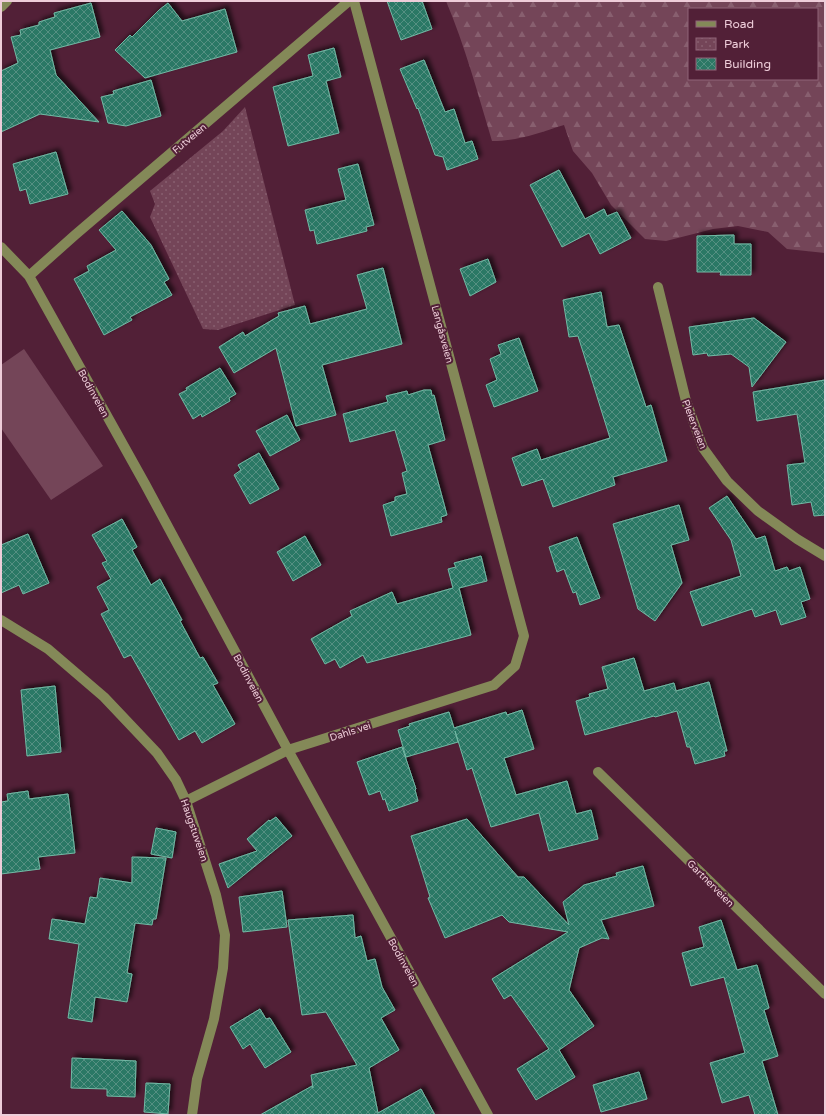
<svg xmlns="http://www.w3.org/2000/svg" width="826" height="1116" font-family="'Varela Round',sans-serif">
<defs>
<pattern id="forest-firs" width="22" height="20" patternUnits="userSpaceOnUse"><rect width="22" height="20" fill="#744558"/><path d="M5 1l3.5 6h-7zM16 11l3.5 6h-7z" fill="#885f6f"/></pattern>
<pattern id="park-dots" width="8" height="8" patternUnits="userSpaceOnUse"><rect width="8" height="8" fill="#744558"/><path d="M2 2h.1M6 6h.1" fill="none" stroke="#885f6f" stroke-width="1.8" stroke-linecap="round"/></pattern>
<pattern id="building-cross-hatch" width="8" height="8" patternUnits="userSpaceOnUse"><rect width="8" height="8" fill="#2c7865"/><path d="M0 0l8 8M0 8l8-8" fill="none" stroke="#559082"/></pattern>
<filter id="shadow"><feDropShadow dx="3.5" dy="-3.5" stdDeviation="2" flood-color="#0009"/></filter>
</defs>
<rect width="100%" height="100%" fill="#522037"/>
<!-- forest -->
<path fill="url(#forest-firs)" fill-rule="evenodd" d="M 446,1 L 825,1 L 825,253 L 787,249 L 768,232 L 738,226 L 713,229 L 666,241 L 645,239 L 611,205 L 592,173 L 573,151 L 564,125 C 538,133 519,141 492,141 C 478,94 465,46 446,1 ZM 689,9 L 817,9 L 817,79 L 689,79 Z"/>
<!-- park -->
<path fill="url(#park-dots)" d="M 245,107 L 295,305 L 218,330 L 203,329 L 150,217 L 155,204 L 150,191 L 223,131 Z"/>
<!-- pitch -->
<path fill="#744558" d="M 24,349 L 103,466 L 51,500 L 1,428 L 1,365 Z"/>
<!-- building -->
<path fill="url(#building-cross-hatch)" stroke="#71baa5" filter="url(#shadow)" d="M 387,1 L 422,1 L 432,29 L 401,40 Z
M 91,3 L 100,37 L 50,50 L 56,75 L 99,122 L 40,114 L 1,132 L 1,71 L 18,63 L 11,37 L 21,35 L 20,30 L 39,25 L 39,22 L 55,17 L 54,13 Z
M 168,3 L 182,21 L 225,9 L 237,52 L 145,78 L 115,50 L 130,35 L 132,37 L 159,10 Z
M 334,48 L 341,77 L 326,81 L 339,133 L 288,146 L 273,87 L 313,76 L 308,55 Z
M 424,60 L 445,112 L 454,109 L 465,143 L 472,141 L 478,159 L 447,170 L 443,157 L 435,155 L 418,108 L 417,109 L 400,69 Z
M 151,80 L 161,116 L 126,126 L 108,123 L 101,97 L 114,94 L 113,91 Z
M 56,152 L 68,194 L 30,204 L 26,189 L 20,191 L 13,164 Z
M 358,164 L 374,225 L 366,227 L 367,231 L 317,244 L 314,230 L 310,231 L 305,210 L 346,200 L 338,169 Z
M 559,170 L 585,219 L 604,209 L 607,216 L 617,212 L 631,238 L 600,254 L 589,233 L 562,247 L 530,185 Z
M 122,211 L 151,245 L 169,279 L 164,282 L 172,295 L 130,317 L 132,320 L 104,335 L 74,279 L 89,271 L 87,266 L 116,250 L 99,230 Z
M 734,235 L 734,244 L 751,244 L 751,275 L 720,275 L 721,272 L 697,272 L 697,236 Z
M 488,259 L 496,282 L 470,296 L 460,269 Z
M 383,268 L 402,344 L 322,365 L 336,415 L 296,426 L 276,348 L 234,373 L 219,347 L 243,332 L 245,336 L 279,316 L 278,313 L 305,306 L 310,324 L 367,309 L 357,275 Z
M 601,292 L 607,327 L 619,325 L 646,407 L 651,405 L 667,461 L 613,477 L 615,485 L 553,507 L 543,479 L 522,486 L 512,458 L 537,449 L 541,460 L 610,438 L 578,336 L 569,337 L 563,300 Z
M 754,318 L 786,342 L 752,387 L 749,367 L 731,354 L 708,356 L 707,353 L 693,355 L 689,327 Z
M 519,338 L 538,391 L 494,407 L 486,385 L 497,380 L 490,359 L 501,354 L 498,345 Z
M 220,368 L 236,394 L 229,398 L 230,401 L 202,417 L 201,414 L 193,419 L 179,394 L 187,390 L 186,388 Z
M 825,380 L 825,515 L 814,516 L 811,502 L 792,505 L 787,465 L 805,463 L 797,414 L 757,421 L 753,392 Z
M 424,390 L 431,390 L 432,396 L 434,395 L 445,440 L 428,445 L 447,515 L 441,517 L 442,522 L 391,536 L 383,505 L 395,501 L 395,497 L 407,494 L 402,473 L 407,471 L 395,430 L 350,442 L 343,414 L 388,402 L 386,396 L 407,391 L 408,395 Z
M 287,415 L 300,440 L 270,456 L 256,431 Z
M 259,453 L 279,489 L 250,504 L 234,475 L 241,470 L 238,465 Z
M 727,496 L 756,539 L 765,536 L 775,571 L 787,567 L 789,571 L 800,567 L 810,599 L 801,602 L 806,617 L 781,625 L 776,610 L 755,617 L 752,609 L 702,626 L 690,592 L 741,576 L 731,540 L 709,508 Z
M 679,505 L 689,540 L 671,545 L 682,583 L 655,621 L 638,609 L 613,524 Z
M 122,519 L 137,547 L 132,550 L 151,585 L 160,579 L 182,620 L 180,621 L 200,658 L 203,657 L 218,683 L 213,685 L 235,724 L 202,743 L 195,731 L 179,740 L 131,655 L 124,658 L 101,614 L 109,610 L 97,587 L 111,579 L 102,563 L 107,561 L 92,535 Z
M 28,534 L 49,583 L 23,594 L 19,585 L 1,593 L 1,545 Z
M 305,536 L 321,565 L 293,581 L 277,552 Z
M 577,537 L 600,598 L 580,605 L 576,592 L 573,593 L 564,569 L 557,572 L 549,547 Z
M 481,556 L 487,581 L 459,588 L 471,635 L 367,663 L 363,655 L 340,668 L 335,659 L 325,664 L 311,639 L 352,616 L 350,611 L 392,592 L 397,604 L 453,588 L 448,569 L 456,567 L 454,563 Z
M 634,658 L 644,691 L 674,683 L 676,691 L 709,682 L 727,751 L 724,751 L 725,756 L 695,764 L 690,747 L 687,747 L 677,711 L 655,717 L 654,716 L 585,735 L 576,701 L 590,697 L 589,694 L 608,689 L 602,667 Z
M 55,686 L 61,752 L 27,756 L 21,690 Z
M 522,710 L 534,749 L 504,758 L 516,795 L 567,781 L 576,814 L 591,810 L 598,839 L 549,851 L 539,813 L 491,827 L 472,768 L 467,770 L 455,731 L 458,742 L 406,757 L 398,730 L 410,726 L 409,724 L 449,712 L 454,728 L 506,712 L 507,715 Z
M 402,747 L 416,789 L 415,790 L 418,801 L 389,811 L 385,799 L 383,800 L 380,791 L 369,795 L 357,762 Z
M 28,791 L 29,799 L 68,794 L 75,853 L 38,857 L 40,869 L 1,874 L 1,802 L 8,801 L 7,794 Z
M 276,817 L 292,836 L 228,888 L 219,864 L 257,851 L 247,839 L 269,820 L 270,821 Z
M 467,819 L 518,877 L 524,877 L 569,925 L 563,902 L 584,885 L 617,876 L 616,873 L 643,866 L 654,906 L 601,920 L 609,939 L 602,938 L 579,948 L 569,990 L 594,1026 L 559,1050 L 575,1077 L 536,1100 L 517,1069 L 549,1049 L 511,995 L 504,999 L 492,979 L 568,932 L 509,922 L 502,915 L 445,938 L 428,898 L 430,897 L 411,836 Z
M 156,828 L 176,832 L 172,858 L 151,854 Z
M 132,857 L 166,858 L 156,919 L 153,919 L 152,925 L 135,923 L 127,973 L 132,974 L 127,1002 L 95,997 L 92,1022 L 68,1018 L 79,944 L 49,939 L 52,919 L 85,924 L 90,897 L 97,898 L 100,878 L 132,883 Z
M 282,891 L 287,927 L 243,932 L 239,897 Z
M 353,915 L 355,938 L 361,936 L 367,961 L 375,959 L 382,987 L 395,1010 L 381,1018 L 399,1050 L 369,1068 L 378,1113 L 421,1089 L 435,1115 L 260,1115 L 312,1086 L 313,1088 L 311,1075 L 357,1065 L 326,1012 L 302,1015 L 288,920 Z
M 721,920 L 737,970 L 757,965 L 769,1008 L 764,1010 L 778,1056 L 762,1061 L 778,1115 L 755,1115 L 749,1095 L 722,1103 L 710,1063 L 745,1053 L 724,977 L 691,986 L 682,953 L 704,947 L 699,927 Z
M 260,1009 L 266,1019 L 270,1018 L 291,1052 L 265,1068 L 250,1044 L 243,1049 L 230,1027 Z
M 72,1058 L 136,1061 L 135,1097 L 107,1096 L 107,1089 L 71,1088 Z
M 639,1072 L 647,1099 L 601,1112 L 593,1085 Z
M 146,1083 L 170,1084 L 168,1114 L 144,1112 Z"/>
<g fill="none" stroke-linecap="round" stroke-linejoin="round">
<!-- minor -->
<path stroke="#848958" stroke-width="10" d="M 1,7 L 7,1
M 1,247 L 29,276 L 145,484 L 288,750 L 488,1115
M 29,276 L 75,235 L 349,1
M 658,287 L 686,401 L 703,448 L 727,481 L 758,511 L 797,539 L 825,556
M 1,620 L 48,649 L 104,697 L 157,753 L 176,780 L 186,801 L 216,895 L 225,935 L 223,968 L 214,1019 L 197,1079 L 192,1115
M 598,772 L 825,994
M 186,801 L 288,750 L 494,685 L 515,666 L 524,636 L 354,1"/>
</g>
<g text-anchor="middle" stroke-width="4" stroke-linejoin="round" paint-order="stroke">
<!-- street labels -->
<g font-size="10" fill="#eecdd9" stroke="#522037">
<text transform="translate(189 138) rotate(-40)" y="4">Futveien</text>
<text transform="translate(443 334) rotate(75)" y="4">Langåsveien</text>
<text transform="translate(94 393) rotate(61)" y="4">Bodinveien</text>
<text transform="translate(695 424) rotate(69)" y="4">Pleierveien</text>
<text transform="translate(249 678) rotate(62)" y="4">Bodinveien</text>
<text transform="translate(350 731) rotate(-18)" y="4">Dahls vei</text>
<text transform="translate(195 830) rotate(71)" y="4">Haugstuveien</text>
<text transform="translate(711 883) rotate(45)" y="4">Gartnerveien</text>
<text transform="translate(404 962) rotate(61)" y="4">Bodinveien</text>
</g>
</g>
<!-- border -->
<rect width="826" height="1116" fill="none" stroke="#eecdd9" stroke-width="4"/>
<!-- legend -->
<rect x="688" y="8" width="130" height="72" fill="#522037" stroke="#906578"/>
<rect x="696" y="21" width="20" height="6" fill="#848958" stroke="#906578"/>
<text x="724" y="28" font-size="12" fill="#eecdd9">Road</text>
<rect x="696" y="38" width="20" height="12" fill="url(#park-dots)" stroke="#906578"/>
<text x="724" y="48" font-size="12" fill="#eecdd9">Park</text>
<rect x="696" y="58" width="20" height="12" fill="url(#building-cross-hatch)" stroke="#906578"/>
<text x="724" y="68" font-size="12" fill="#eecdd9">Building</text>
</svg>
